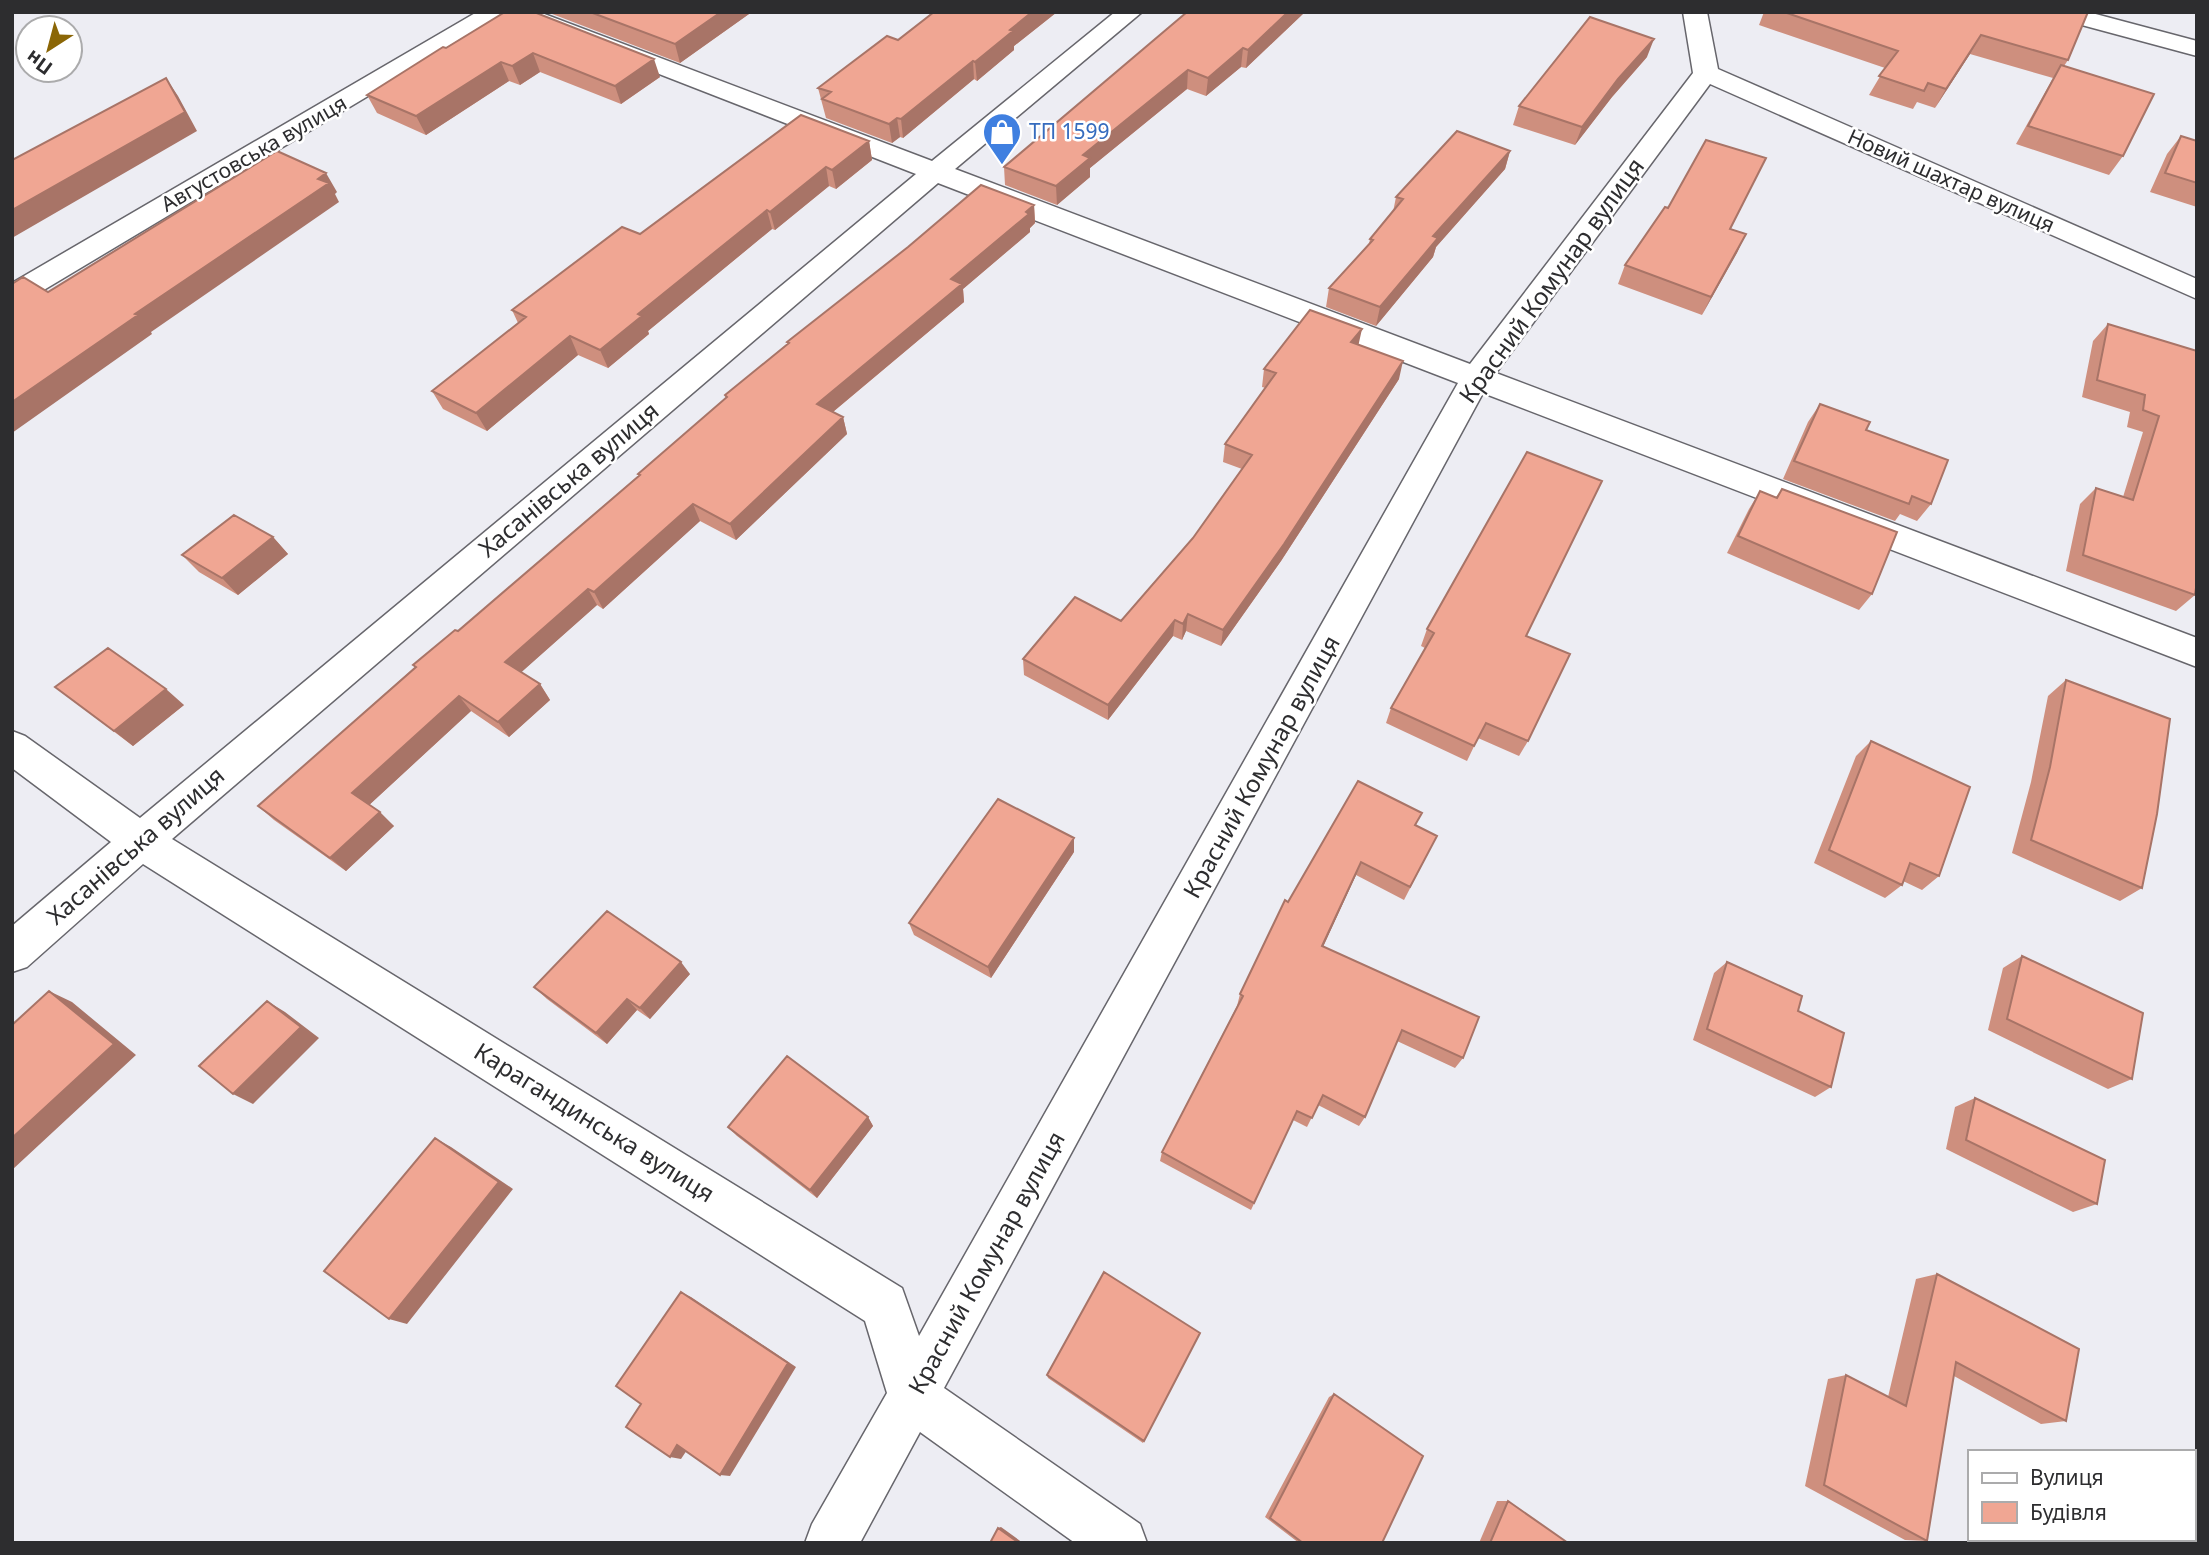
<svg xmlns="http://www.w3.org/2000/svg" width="2209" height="1555" font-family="'Noto Sans',sans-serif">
<rect width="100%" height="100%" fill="#ededf3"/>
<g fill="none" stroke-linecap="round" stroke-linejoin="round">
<defs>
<path id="minor" d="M 477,12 L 539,12 L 932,161 L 1115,12 L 1142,12 L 955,169 L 1470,364 L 1693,73 L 1683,12 L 1707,12 L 1718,69 L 2197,279 L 2197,299 L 1710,84 L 1496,373 L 2197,638 L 2197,667 L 1483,393 L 944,1388 L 1140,1524 L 1147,1543 L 1075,1543 L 920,1432 L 860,1543 L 805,1543 L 812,1524 L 887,1393 L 865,1321 L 143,864 L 27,967 L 12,972 L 12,926 L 111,842 L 12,768 L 12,731 L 25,736 L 140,818 L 916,174 L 505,14 L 22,303 L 12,306 L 12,283 ZM 938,183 L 1458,383 L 919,1336 L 902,1288 L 172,839 Z
M 2048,12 L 2088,12 L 2197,41 L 2197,56 L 2052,17 Z"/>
</defs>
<!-- minor casing -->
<use href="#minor" stroke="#67666c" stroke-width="3"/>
<!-- minor -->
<use href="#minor" fill="#fff" fill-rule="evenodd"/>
</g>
<!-- wall -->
<path fill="#ce8f7e" d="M 505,12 L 660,77 L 621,104 L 540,72 L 520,85 L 509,81 L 426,135 L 377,113 L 367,95 Z
M 547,12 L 749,12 L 749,14 L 680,63 Z
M 934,12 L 1057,12 L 1014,46 L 1014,50 L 977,81 L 974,79 L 903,138 L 900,137 L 892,143 L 826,118 L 818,88 L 898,40 Z
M 1187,12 L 1305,12 L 1246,68 L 1241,67 L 1206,96 L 1187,89 L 1090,168 L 1090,177 L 1057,205 L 1005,185 L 1004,167 Z
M 1764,12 L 2088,12 L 2068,60 L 2064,66 L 2123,156 L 2109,175 L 2016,144 L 2053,78 L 1970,54 L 1935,108 L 1917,102 L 1913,109 L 1869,95 L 1885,68 L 1759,25 Z
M 1647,57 L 1612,97 L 1575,145 L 1513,125 L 1519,106 Z
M 2181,136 L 2197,141 L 2197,207 L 2150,192 L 2167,154 Z
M 869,141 L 872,160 L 836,189 L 829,186 L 775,230 L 772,229 L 648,331 L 649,334 L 608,368 L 578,355 L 487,431 L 443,409 L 432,391 L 518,323 L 512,310 L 640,234 Z
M 1510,151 L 1505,169 L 1436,247 L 1433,257 L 1376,326 L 1326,307 L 1329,288 L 1369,244 L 1370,239 L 1393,212 L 1396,197 Z
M 1034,205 L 1035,223 L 1030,228 L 1030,232 L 963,289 L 964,302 L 833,412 L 843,417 L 847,434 L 736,540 L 700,521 L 603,609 L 597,605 L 521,672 L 540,684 L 550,700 L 509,737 L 471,711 L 369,805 L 394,826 L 346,871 L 274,820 L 258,806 L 415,667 L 413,665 L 458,631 L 638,476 L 638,474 L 726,398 L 725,395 L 787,344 L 787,342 Z
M 1731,229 L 1746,234 L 1702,315 L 1618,284 L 1625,265 Z
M 2108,324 L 2197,351 L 2195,595 L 2176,611 L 2066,571 L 2080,504 L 2096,488 L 2123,497 L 2143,432 L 2127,427 L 2130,412 L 2082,397 L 2093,341 Z
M 1358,345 L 1399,379 L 1281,561 L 1221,646 L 1186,631 L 1182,640 L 1173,636 L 1108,720 L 1024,675 L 1023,659 L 1121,621 L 1193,538 L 1242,469 L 1223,462 L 1225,444 L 1266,388 L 1262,387 L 1264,369 Z
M 1820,404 L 1866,430 L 1931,504 L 1917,521 L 1900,514 L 1895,521 L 1783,479 L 1808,422 Z
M 1782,489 L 1872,594 L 1859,610 L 1727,553 L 1749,509 L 1760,491 L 1776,497 Z
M 273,537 L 288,554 L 238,595 L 199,572 L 182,555 Z
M 1427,629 L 1526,636 L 1528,741 L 1519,756 L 1478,738 L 1467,761 L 1386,723 L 1391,708 L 1425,648 L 1421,646 Z
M 2066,680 L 2142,888 L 2120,901 L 2012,853 L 2031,782 L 2048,696 Z
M 55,687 L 184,705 L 133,746 Z
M 1871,741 L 1939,876 L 1922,890 L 1903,881 L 1902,885 L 1885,898 L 1814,863 L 1856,756 Z
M 1416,826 L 1437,836 L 1404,900 L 1356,875 L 1323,946 L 1463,1058 L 1455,1068 L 1397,1041 L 1365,1117 L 1359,1126 L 1318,1105 L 1307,1127 L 1293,1120 L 1251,1210 L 1160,1161 L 1162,1152 L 1237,1006 L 1240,994 L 1288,902 Z
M 1074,852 L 991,978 L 914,935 L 909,923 Z
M 2022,956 L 2132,1079 L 2108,1089 L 1988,1030 L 2003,968 Z
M 1727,962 L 1798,1011 L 1831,1087 L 1815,1097 L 1693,1040 L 1714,973 Z
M 690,974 L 650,1019 L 637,1010 L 607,1044 L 547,999 L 534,987 Z
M 1975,1098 L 2097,1204 L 2073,1212 L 1946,1149 L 1955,1107 Z
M 868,1117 L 873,1126 L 817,1198 L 737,1136 L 728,1127 Z
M 1937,1274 L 2066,1421 L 2041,1424 L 1954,1376 L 1927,1541 L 1905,1540 L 1805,1486 L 1828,1379 L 1846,1375 L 1888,1397 L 1916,1279 Z
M 1200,1333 L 1143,1443 L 1048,1378 L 1047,1375 Z
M 1334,1394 L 1382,1543 L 1299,1543 L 1265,1517 L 1329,1397 Z
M 1497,1501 L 1508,1501 L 1568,1543 L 1479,1543 Z"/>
<!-- shaded-wall -->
<path fill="#a87467" d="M 721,12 L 749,12 L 749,14 L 680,63 L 675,44 Z
M 1032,12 L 1057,12 L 1014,46 L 1014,50 L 977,81 L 975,62 L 1010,30 Z
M 1288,12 L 1305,12 L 1246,68 L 1248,50 Z
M 1981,35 L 1970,54 L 1935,108 L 1946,89 Z
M 1654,39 L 1647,57 L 1612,97 L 1575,145 L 1582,127 L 1618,79 Z
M 1243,48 L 1241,67 L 1206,96 L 1208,78 Z
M 533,53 L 540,72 L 520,85 L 512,66 Z
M 654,59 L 660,77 L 621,104 L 615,86 Z
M 973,61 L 974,79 L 903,138 L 901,119 Z
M 501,62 L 509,81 L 426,135 L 416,116 Z
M 1188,70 L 1187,89 L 1090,168 L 1090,177 L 1057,205 L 1056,186 L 1083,155 Z
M 166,78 L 178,96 L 197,131 L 12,238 L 12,210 Z
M 897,118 L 900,137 L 892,143 L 889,124 Z
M 869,141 L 872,160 L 836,189 L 832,170 Z
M 1510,151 L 1505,169 L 1436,247 L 1433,257 L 1376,326 L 1380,307 L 1433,236 Z
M 826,167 L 829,186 L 775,230 L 770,212 Z
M 326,173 L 337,192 L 335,194 L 339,202 L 151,332 L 152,334 L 12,433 L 12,402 Z
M 1034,205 L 1035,223 L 1030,228 L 1030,232 L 963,289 L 964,302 L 822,421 L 817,404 L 951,279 Z
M 767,210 L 772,229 L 648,331 L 649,334 L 608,368 L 600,350 L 638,314 Z
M 1746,234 L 1737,253 L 1702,315 L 1711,297 Z
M 1362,329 L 1358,347 L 1351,342 Z
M 570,336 L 578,355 L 487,431 L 476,413 Z
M 1403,361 L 1399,379 L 1281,561 L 1221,646 L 1223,630 Z
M 843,417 L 847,434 L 736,540 L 730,524 Z
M 693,504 L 700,521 L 603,609 L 594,592 Z
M 273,537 L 288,554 L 238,595 L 222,578 Z
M 588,589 L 597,605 L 516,677 L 505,662 Z
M 1188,614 L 1186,631 L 1182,640 L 1183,624 Z
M 1175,620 L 1173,636 L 1108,720 L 1108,705 Z
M 540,684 L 550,700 L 509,737 L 498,722 Z
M 166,689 L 184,705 L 133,746 L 114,731 Z
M 459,696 L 471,711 L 367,807 L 352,793 Z
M 380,812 L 394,826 L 346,871 L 330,858 Z
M 1074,838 L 1074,852 L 991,978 L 988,967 Z
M 1361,862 L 1356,875 L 1318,958 L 1322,946 Z
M 681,962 L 690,974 L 650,1019 L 640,1008 Z
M 49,991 L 72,1002 L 136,1055 L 12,1170 L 12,1138 Z
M 627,999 L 637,1010 L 607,1044 L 596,1033 Z
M 267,1001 L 285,1012 L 319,1038 L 253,1104 L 233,1094 Z
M 868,1117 L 873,1126 L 817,1198 L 810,1190 Z
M 435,1138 L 451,1147 L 513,1189 L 407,1324 L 389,1319 Z
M 681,1292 L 691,1297 L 796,1367 L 730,1476 L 720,1475 Z
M 677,1445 L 689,1447 L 681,1459 L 670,1457 Z
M 1001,1527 L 1023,1543 L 1019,1543 L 998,1528 Z"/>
<!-- building -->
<path fill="#f0a693" stroke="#a87467" stroke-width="2" d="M 505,12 L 534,12 L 654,59 L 615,86 L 533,53 L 512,66 L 501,62 L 416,116 L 367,95 L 443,47 L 446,48 Z
M 590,12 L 721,12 L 675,44 Z
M 934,12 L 1032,12 L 1010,30 L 1013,31 L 975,62 L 973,61 L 901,119 L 897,118 L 889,124 L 822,99 L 831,92 L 818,88 L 887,36 L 898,40 Z
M 1187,12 L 1288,12 L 1248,50 L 1243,48 L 1208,78 L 1188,70 L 1083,155 L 1090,158 L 1056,186 L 1004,167 Z
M 1784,12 L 2088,12 L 2068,60 L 1981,35 L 1946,89 L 1928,83 L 1924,91 L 1879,76 L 1898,51 Z
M 1590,17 L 1654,39 L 1618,79 L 1582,127 L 1519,106 Z
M 2061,65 L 2154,94 L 2123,156 L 2028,126 Z
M 166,78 L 185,112 L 12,210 L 12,160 Z
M 801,115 L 869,141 L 832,170 L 826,167 L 770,212 L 767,210 L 638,314 L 642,316 L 600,350 L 570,336 L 476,413 L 432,391 L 526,317 L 512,310 L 622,227 L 640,234 Z
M 1457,131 L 1510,151 L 1433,236 L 1438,238 L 1380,307 L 1329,288 L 1373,240 L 1370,239 L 1403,199 L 1396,197 Z
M 2181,136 L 2197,141 L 2197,183 L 2165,173 Z
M 1706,140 L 1766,158 L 1730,229 L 1746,234 L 1711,297 L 1625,265 L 1665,207 L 1668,208 Z
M 277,151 L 326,173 L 318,179 L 329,183 L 135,314 L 138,315 L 12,402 L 12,284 L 23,277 L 48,292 Z
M 981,185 L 1034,205 L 1026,212 L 1029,214 L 951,279 L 962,284 L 817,404 L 843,417 L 730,524 L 693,504 L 594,592 L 588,589 L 505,662 L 540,684 L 498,722 L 459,696 L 352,793 L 380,812 L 330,858 L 258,806 L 416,667 L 413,665 L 455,630 L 458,631 L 640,475 L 638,474 L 727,397 L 725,395 L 789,343 L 787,342 L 908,247 Z
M 1310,310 L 1362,329 L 1351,342 L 1403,361 L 1284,544 L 1223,630 L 1188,614 L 1183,624 L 1175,620 L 1108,705 L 1023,659 L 1075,597 L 1121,621 L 1193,538 L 1252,455 L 1225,444 L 1276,373 L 1264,369 Z
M 2108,324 L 2197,351 L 2197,581 L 2195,595 L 2083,555 L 2096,488 L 2133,500 L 2159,416 L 2143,410 L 2145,395 L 2097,380 Z
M 1820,404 L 1870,422 L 1866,430 L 1948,460 L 1931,504 L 1912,496 L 1909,504 L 1794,461 Z
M 1527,452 L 1602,481 L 1526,636 L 1570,654 L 1528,741 L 1486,723 L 1474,746 L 1391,708 L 1434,633 L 1427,629 Z
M 1782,489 L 1897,532 L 1872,594 L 1738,536 L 1760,491 L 1777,498 Z
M 234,515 L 273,537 L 222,578 L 182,555 Z
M 108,648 L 166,689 L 114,731 L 55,687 Z
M 2066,680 L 2170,719 L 2157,814 L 2142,888 L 2031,840 L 2050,767 Z
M 1871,741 L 1970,787 L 1939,876 L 1910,863 L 1902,885 L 1829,850 Z
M 1358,781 L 1422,813 L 1415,825 L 1437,836 L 1410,887 L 1361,862 L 1322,946 L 1479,1017 L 1463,1058 L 1402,1030 L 1365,1117 L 1323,1095 L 1312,1118 L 1297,1111 L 1254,1203 L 1162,1152 L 1243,996 L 1240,994 L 1285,900 L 1288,902 Z
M 998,799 L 1074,838 L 988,967 L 909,923 Z
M 607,911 L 681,962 L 640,1008 L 627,999 L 596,1033 L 534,987 Z
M 2022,956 L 2143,1013 L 2132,1079 L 2007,1019 Z
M 1727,962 L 1802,996 L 1798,1011 L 1844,1033 L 1831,1087 L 1707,1029 Z
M 49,991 L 114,1044 L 12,1138 L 12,1025 Z
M 267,1001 L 301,1027 L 233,1094 L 199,1066 Z
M 787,1056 L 868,1117 L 810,1190 L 728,1127 Z
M 1975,1098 L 2105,1160 L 2097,1204 L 1966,1140 Z
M 435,1138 L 499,1182 L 389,1319 L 324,1271 Z
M 1104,1272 L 1200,1333 L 1144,1441 L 1047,1375 Z
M 1937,1274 L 2079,1349 L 2066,1421 L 1956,1362 L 1927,1541 L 1824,1485 L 1846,1375 L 1906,1406 Z
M 681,1292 L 788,1363 L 720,1475 L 677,1445 L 670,1457 L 626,1427 L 641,1404 L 616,1386 Z
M 1334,1394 L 1423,1456 L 1382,1543 L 1303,1543 L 1270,1518 Z
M 1508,1501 L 1568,1543 L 1490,1543 Z
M 998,1528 L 1019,1543 L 990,1543 Z"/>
<!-- icons -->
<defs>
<symbol id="shop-pin" viewBox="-11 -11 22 30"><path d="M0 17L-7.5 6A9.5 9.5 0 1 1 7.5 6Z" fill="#3f7fe0" stroke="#fff"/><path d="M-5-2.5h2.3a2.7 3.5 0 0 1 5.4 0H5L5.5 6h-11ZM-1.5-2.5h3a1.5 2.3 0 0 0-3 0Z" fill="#fff"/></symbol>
</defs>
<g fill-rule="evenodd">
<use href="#shop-pin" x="980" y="110" width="44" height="60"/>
</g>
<g text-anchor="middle" stroke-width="5" stroke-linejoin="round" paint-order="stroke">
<!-- far-shop labels -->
<g font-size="21" fill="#366cbe" stroke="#fff" text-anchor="start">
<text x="1029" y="139">ТП 1599</text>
</g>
<!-- far-street labels -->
<g font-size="21" fill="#2d2d2f" stroke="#fff">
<text transform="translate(254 154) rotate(-30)" y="7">Августовська вулиця</text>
<text transform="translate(1951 181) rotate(24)" y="7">Новий шахтар вулиця</text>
</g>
<!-- street labels -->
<g font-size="24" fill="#2d2d2f" stroke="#fff">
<text transform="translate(1552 281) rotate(-54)" y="8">Красний Комунар вулиця</text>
<text transform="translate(569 480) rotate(-40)" y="8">Хасанівська вулиця</text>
<text transform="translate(1262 767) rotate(-61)" y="8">Красний Комунар вулиця</text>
<text transform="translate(136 846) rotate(-41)" y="8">Хасанівська вулиця</text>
<text transform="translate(594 1123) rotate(32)" y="8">Карагандинська вулиця</text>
<text transform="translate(987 1263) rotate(-61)" y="8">Красний Комунар вулиця</text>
</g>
</g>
<!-- border -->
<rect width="2209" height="1555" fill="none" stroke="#2d2d2f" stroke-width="28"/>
<!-- legend -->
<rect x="1968" y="1450" width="228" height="91" fill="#ffffff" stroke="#ababac" stroke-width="2"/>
<rect x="1982" y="1473" width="35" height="10" fill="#ffffff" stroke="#ababac" stroke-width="2"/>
<text x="2030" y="1485" font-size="21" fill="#2d2d2f">Вулиця</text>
<rect x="1982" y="1502" width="35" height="21" fill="#f0a693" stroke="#ababac" stroke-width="2"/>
<text x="2030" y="1520" font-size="21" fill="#2d2d2f">Будівля</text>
<!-- north arrow -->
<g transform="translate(49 49) rotate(216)"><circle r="33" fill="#ffffff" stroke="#ababac" stroke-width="2"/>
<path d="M0-5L12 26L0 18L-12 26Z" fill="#8b6606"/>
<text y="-10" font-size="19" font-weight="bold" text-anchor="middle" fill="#2d2d2f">Пн</text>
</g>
</svg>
